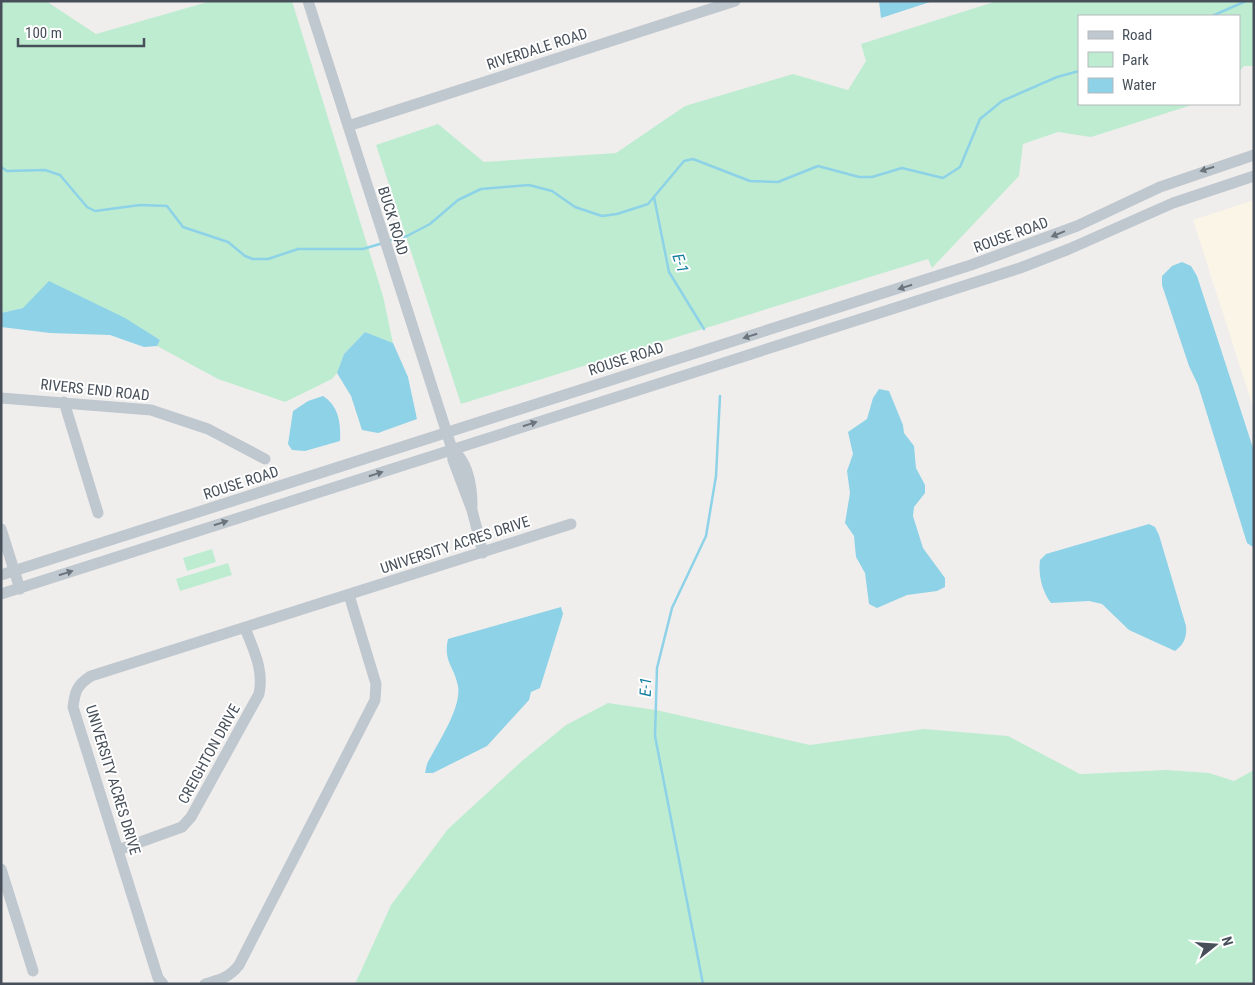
<svg xmlns="http://www.w3.org/2000/svg" width="1255" height="985" font-family="'Roboto Condensed',sans-serif">
<rect width="100%" height="100%" fill="#f0eeed"/>
<!-- commercial -->
<path fill="#fbf5e7" d="M 1254,200 L 1254,410 L 1193,220 Z"/>
<!-- green -->
<path fill="#beecd1" d="M 1,1 L 46,1 L 96,34 L 211,1 L 292,1 L 383,296 L 393,343 L 365,332 L 344,354 L 337,373 L 332,379 L 285,402 L 218,379 L 157,346 L 160,339 L 23,308 L 1,313 Z
M 997,1 L 1254,1 L 1254,66 L 1244,66 L 1239,72 L 1239,16 L 1079,16 L 1079,104 L 1195,104 L 1091,137 L 1058,132 L 1023,144 L 1019,176 L 932,268 L 928,259 L 461,404 L 376,145 L 438,124 L 484,162 L 616,153 L 685,106 L 793,74 L 848,90 L 866,61 L 861,44 Z
M 212,549 L 216,562 L 187,571 L 183,558 Z
M 228,563 L 232,575 L 180,591 L 176,579 Z
M 608,703 L 656,710 L 810,745 L 924,729 L 1008,736 L 1080,774 L 1167,770 L 1209,773 L 1234,781 L 1254,770 L 1254,984 L 355,984 L 391,905 L 448,829 L 523,760 L 566,725 Z"/>
<!-- water -->
<path fill="#8dd2e7" d="M 879,1 L 933,1 L 881,18 Z
M 1182,262 L 1191,266 L 1197,276 L 1254,451 L 1253,547 L 1247,543 L 1198,385 L 1189,366 L 1162,285 L 1162,276 L 1172,266 Z
M 49,281 L 125,318 L 160,340 L 157,346 L 144,347 L 110,335 L 50,333 L 1,327 L 1,313 L 23,308 Z
M 365,332 L 393,343 L 408,377 L 417,419 L 378,433 L 362,430 L 351,396 L 337,373 L 344,354 Z
M 879,389 L 889,391 L 903,425 L 904,433 L 914,446 L 916,468 L 925,485 L 925,493 L 914,507 L 913,516 L 923,548 L 945,578 L 945,587 L 937,591 L 907,595 L 877,608 L 869,604 L 865,573 L 856,557 L 854,536 L 845,523 L 850,493 L 847,471 L 853,454 L 848,432 L 867,419 L 873,398 Z
M 323,396 C 339,406 341,424 340,441 L 305,451 L 292,450 L 288,444 L 293,411 L 308,401 Z
M 1149,524 L 1155,527 L 1159,535 L 1186,626 C 1187,637 1184,645 1175,651 L 1129,630 L 1102,604 L 1089,601 L 1051,603 C 1042,591 1038,575 1040,560 L 1046,554 Z
M 561,607 L 563,614 L 540,688 L 531,692 L 529,700 L 487,746 L 433,773 L 425,773 L 427,764 C 437,744 462,708 458,686 C 454,665 443,662 448,639 Z"/>
<g fill="none" stroke-linecap="round" stroke-linejoin="round">
<!-- stream -->
<path stroke="#8dd2e7" stroke-width="2.5" d="M 1212,16 L 1246,1
M 1,167 L 7,171 L 45,170 L 60,175 L 87,207 L 95,211 L 140,205 L 167,206 L 183,227 L 228,242 L 245,256 L 253,259 L 268,259 L 298,249 L 363,249 L 383,243
M 654,197 L 669,272 L 704,329
M 388,241 L 407,236 L 430,224 L 458,200 L 481,189 L 529,185 L 552,191 L 575,207 L 602,216 L 617,214 L 648,204 L 684,161 L 693,159 L 750,181 L 778,182 L 818,166 L 859,177 L 872,177 L 902,168 L 943,178 L 960,167 L 980,119 L 1002,101 L 1057,77 L 1079,71
M 703,984 L 655,736 L 657,668 L 672,608 L 706,536 L 716,476 L 720,396"/>
<!-- minor -->
<path stroke="#bfc7cf" stroke-width="11" d="M 308,1 C 355,151 405,300 452,449 L 453,460 L 472,510 L 483,553
M 348,126 L 735,1
M 1,398 L 151,410 L 208,429 L 265,459
M 64,402 L 98,513
M 452,449 C 468,462 472,486 472,506
M 1,529 L 20,589
M 1,575 L 971,265 L 1077,226 L 1160,187 L 1254,155
M 1,594 L 1020,268 L 1069,249 L 1173,203 L 1254,176
M 118,850 L 182,827 L 191,817 L 259,694 C 264,670 254,651 245,628
M 1,869 L 33,971
M 163,984 L 158,978 L 73,707 C 75,691 77,685 91,676 L 571,524
M 205,984 C 220,980 230,977 239,965 L 375,700 L 376,684 L 349,595"/>
</g>
<!-- one-way arrows -->
<defs><path id="oneway-solid" d="M-6-.8H1V-3.2L6.5 0L1 3.2V.8H-6Z" transform="scale(1.25)"/></defs>
<g fill="#6b747d">
<use href="#oneway-solid" transform="translate(1207 169) rotate(162)"/>
<use href="#oneway-solid" transform="translate(1058 234) rotate(158)"/>
<use href="#oneway-solid" transform="translate(905 287) rotate(162)"/>
<use href="#oneway-solid" transform="translate(750 336) rotate(163)"/>
<use href="#oneway-solid" transform="translate(530 424) rotate(-18)"/>
<use href="#oneway-solid" transform="translate(376 474) rotate(-18)"/>
<use href="#oneway-solid" transform="translate(221 523) rotate(-18)"/>
<use href="#oneway-solid" transform="translate(66 573) rotate(-18)"/>
</g>
<g text-anchor="middle" stroke-width="4" stroke-linejoin="round" paint-order="stroke">
<!-- street labels -->
<g font-size="15" fill="#47505a" stroke="#fff">
<text transform="translate(537 49) rotate(-18)" y="5">RIVERDALE ROAD</text>
<text transform="translate(393 221) rotate(73)" y="5">BUCK ROAD</text>
<text transform="translate(1011 235) rotate(-20)" y="5">ROUSE ROAD</text>
<text transform="translate(626 359) rotate(-18)" y="5">ROUSE ROAD</text>
<text transform="translate(95 390) rotate(6)" y="5">RIVERS END ROAD</text>
<text transform="translate(241 483) rotate(-18)" y="5">ROUSE ROAD</text>
<text transform="translate(455 545) rotate(-18)" y="5">UNIVERSITY ACRES DRIVE</text>
<text transform="translate(209 754) rotate(-61)" y="5">CREIGHTON DRIVE</text>
<text transform="translate(113 780) rotate(73)" y="5">UNIVERSITY ACRES DRIVE</text>
</g>
<!-- water labels -->
<g font-size="16" font-style="italic" fill="#147fa0" stroke="#fff">
<text transform="translate(681 263) rotate(72)" y="6">E-1</text>
<text transform="translate(645 687) rotate(-88)" y="6">E-1</text>
</g>
</g>
<!-- border -->
<rect width="1255" height="985" fill="none" stroke="#47505a" stroke-width="5"/>
<!-- legend -->
<rect x="1078" y="15" width="162" height="90" fill="#ffffff" stroke="#b5b9bd"/>
<rect x="1088" y="31" width="25" height="8" fill="#bfc7cf" stroke="#b5b9bd"/>
<text x="1122" y="40" font-size="15" fill="#47505a">Road</text>
<rect x="1088" y="52" width="25" height="15" fill="#beecd1" stroke="#b5b9bd"/>
<text x="1122" y="65" font-size="15" fill="#47505a">Park</text>
<rect x="1088" y="78" width="25" height="15" fill="#8dd2e7" stroke="#b5b9bd"/>
<text x="1122" y="90" font-size="15" fill="#47505a">Water</text>
<!-- north arrow -->
<g transform="translate(1215 945) rotate(73)" stroke="#ffffff" stroke-width="4" paint-order="stroke">
<path d="M0-4L9 19L0 12L-9 19Z" fill="#47505a"/>
<text y="-8" font-size="14" font-weight="bold" text-anchor="middle" fill="#47505a">N</text>
</g>
<!-- scale -->
<path d="M18 38v8h126v-8" fill="none" stroke="#47505a" stroke-width="2.5"/>
<text x="25" y="38" font-size="15" fill="#47505a" stroke="#ffffff" stroke-width="4" paint-order="stroke">100 m</text>
</svg>
